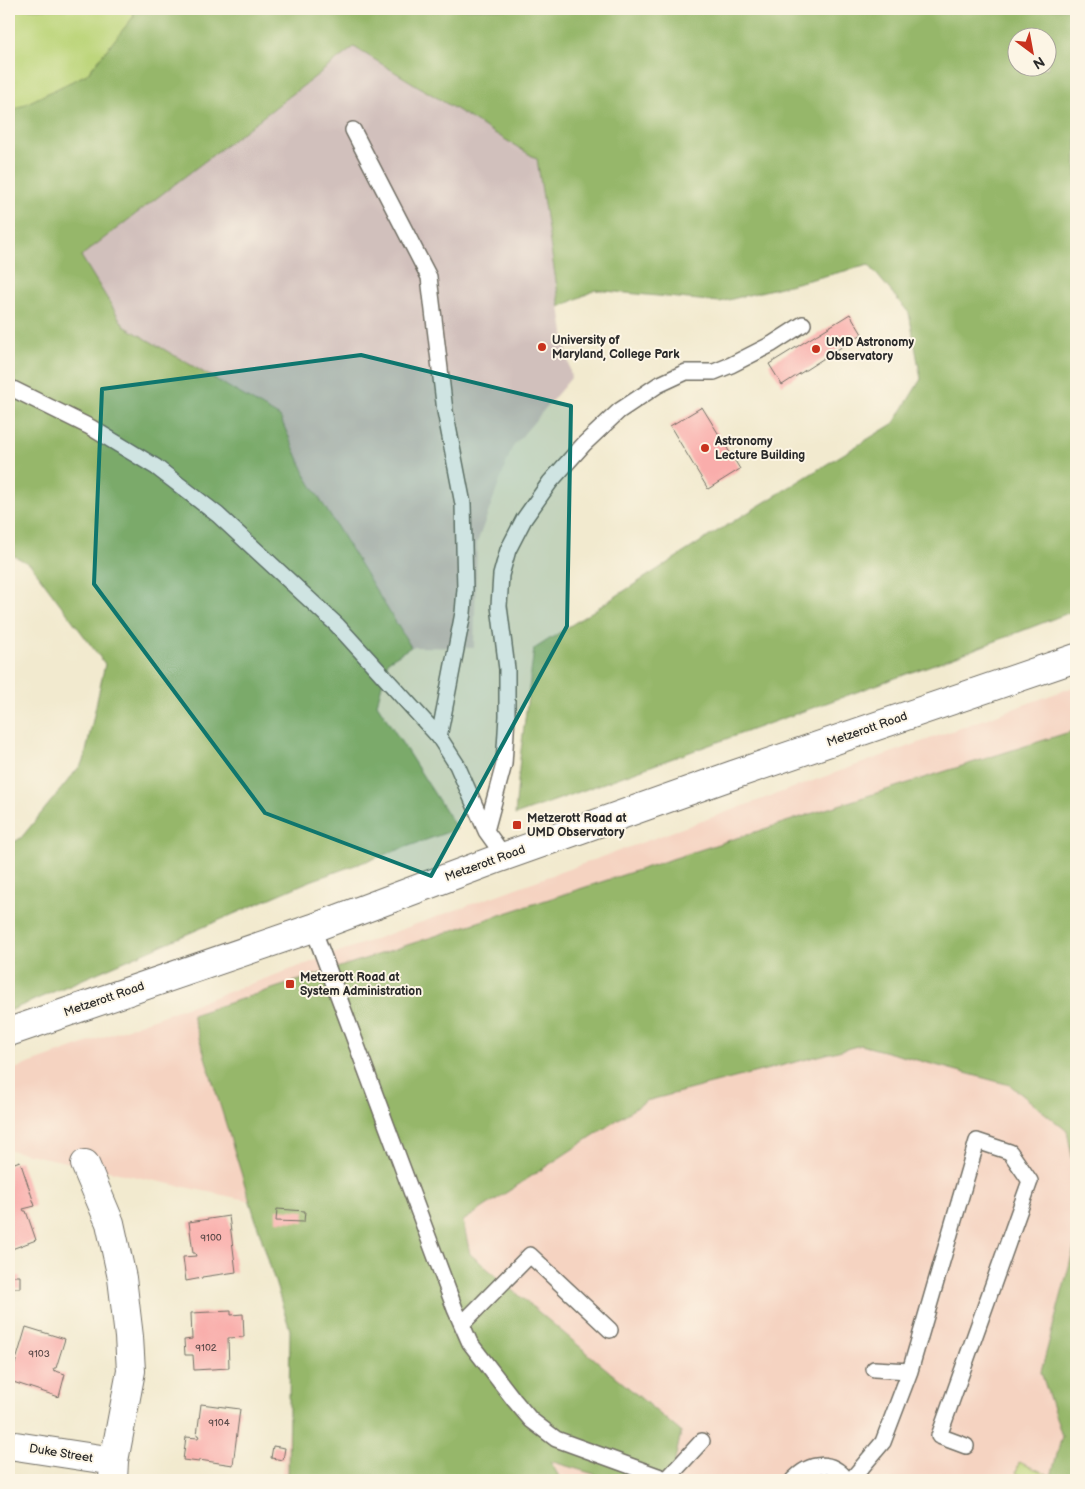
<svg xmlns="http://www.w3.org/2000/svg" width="1085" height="1489" font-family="'Balsamiq Sans',sans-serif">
<rect width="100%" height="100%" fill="#fcf5e5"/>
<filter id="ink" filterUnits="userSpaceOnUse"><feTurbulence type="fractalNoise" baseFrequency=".02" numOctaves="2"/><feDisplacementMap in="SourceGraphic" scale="10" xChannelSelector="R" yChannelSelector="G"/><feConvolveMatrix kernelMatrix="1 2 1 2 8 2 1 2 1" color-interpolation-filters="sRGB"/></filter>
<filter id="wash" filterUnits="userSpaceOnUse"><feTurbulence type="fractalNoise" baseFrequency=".0096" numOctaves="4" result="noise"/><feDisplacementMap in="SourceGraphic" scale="20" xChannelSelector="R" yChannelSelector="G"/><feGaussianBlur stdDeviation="1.12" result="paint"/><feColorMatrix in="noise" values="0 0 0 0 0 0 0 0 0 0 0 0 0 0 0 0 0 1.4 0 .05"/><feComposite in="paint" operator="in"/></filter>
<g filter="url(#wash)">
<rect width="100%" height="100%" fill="#f2eacf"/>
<!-- built -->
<path fill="#f5d3c1" d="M 1076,686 L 1076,1480 L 281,1480 L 317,1215 L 9,1150 L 9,1071 Z"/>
<!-- industrial -->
<path fill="#d1c0bc" d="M 354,47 L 537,159 L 571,378 L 512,448 L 477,543 L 474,648 L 411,647 L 307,478 L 280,417 L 124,326 L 81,256 Z"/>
<!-- green -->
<path fill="#bdd67b" stroke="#748053" d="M 9,9 L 369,9 L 9,289 Z
M 1019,1462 L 1061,1480 L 1032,1480 L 1016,1473 Z"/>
<!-- forest -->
<path fill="#96b76b" stroke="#60714b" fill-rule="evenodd" d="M 132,9 L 1076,9 L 1076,610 L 962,654 L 515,815 L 520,758 L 534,649 L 708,537 L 894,423 L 921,379 L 909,313 L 869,265 L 720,302 L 595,290 L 560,307 L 537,159 L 354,47 L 81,256 L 124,326 L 280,417 L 307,478 L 411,647 L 388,661 L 377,704 L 457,829 L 310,881 L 9,1011 L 9,845 L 21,838 L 84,761 L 105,664 L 31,565 L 9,553 L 9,112 L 87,74 L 134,16 ZM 1018,38 L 1048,38 L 1048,68 L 1018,68 Z
M 1076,730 L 1076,1177 L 1067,1131 L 1010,1085 L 861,1045 L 646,1101 L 463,1221 L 470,1254 L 681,1432 L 671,1480 L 614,1480 L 550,1461 L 561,1480 L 288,1480 L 290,1330 L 192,1015 L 829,808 Z
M 1076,1240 L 1076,1480 L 1050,1480 L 1062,1436 L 1041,1372 Z"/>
<g id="blocks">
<!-- building -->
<path fill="#f9adab" d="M 850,314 L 862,334 L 782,385 L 769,364 Z
M 702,407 L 740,469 L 708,489 L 670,426 Z
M 20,1161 L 35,1206 L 23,1209 L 24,1211 L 26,1211 L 36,1240 L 9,1250 L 9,1165 Z
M 277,1209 L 305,1211 L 304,1222 L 276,1221 Z
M 229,1216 L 236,1272 L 202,1277 L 202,1278 L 186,1281 L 183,1257 L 196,1256 L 195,1253 L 193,1253 L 189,1222 Z
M 10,1276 L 20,1276 L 20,1288 L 10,1288 Z
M 231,1311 L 231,1315 L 243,1314 L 244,1337 L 228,1338 L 229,1368 L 194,1370 L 193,1355 L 185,1355 L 184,1340 L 192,1339 L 191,1313 Z
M 26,1327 L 65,1339 L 56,1368 L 54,1368 L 53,1370 L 65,1374 L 59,1397 L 10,1381 Z
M 201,1404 L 240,1409 L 233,1465 L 199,1460 L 199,1462 L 183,1460 L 186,1437 L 198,1438 L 199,1436 L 197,1435 Z
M 273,1446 L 285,1448 L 283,1460 L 271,1458 Z"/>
</g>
</g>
<g filter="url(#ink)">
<use href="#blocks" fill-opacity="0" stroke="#716e64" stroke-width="1"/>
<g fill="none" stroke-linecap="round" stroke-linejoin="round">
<defs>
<path id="service" d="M 353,130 L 429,277 L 445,411 L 463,504 L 465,589 L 463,613 L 439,737
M 9,387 L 90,427 L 156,467 L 218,515 L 337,625 L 439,737 L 457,765 L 486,831 L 504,856
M 486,831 L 504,764 L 507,716 L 507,669 L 499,606 L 501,575 L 508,550 L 524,519 L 550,482 L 584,444 L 619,411 L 658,385 L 686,372 L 714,372 L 731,365 L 772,344 L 803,324
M 313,928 L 455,1309 L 470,1343 L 514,1400 L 531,1420 L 556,1439 L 669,1480
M 462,1324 L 530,1255 L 610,1330
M 874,1369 L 910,1371
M 667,1479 L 702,1441
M 793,1480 C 810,1462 831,1459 847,1480
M 851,1480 L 883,1442 L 910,1371 L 977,1141 L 1010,1152 L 1030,1181 L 939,1436 L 966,1446"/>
<path id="minor" d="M 85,1164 L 110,1223 L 122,1278 L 129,1337 L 131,1371 L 114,1461 L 113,1480
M 9,1445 L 114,1461"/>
<path id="tertiary" d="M 9,1032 L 313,928 L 497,859 L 733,775 L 1076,658"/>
</defs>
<!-- service casing -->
<use href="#service" stroke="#716e64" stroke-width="18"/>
<!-- minor casing -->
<use href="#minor" stroke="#716e64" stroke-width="30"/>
<!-- tertiary casing -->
<use href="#tertiary" stroke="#716e64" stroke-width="30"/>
<!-- service -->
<use href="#service" stroke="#fff" stroke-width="15"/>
<!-- minor -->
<use href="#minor" stroke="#fff" stroke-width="28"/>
<!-- tertiary -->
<use href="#tertiary" stroke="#fff" stroke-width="28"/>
</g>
</g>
<!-- marked area -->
<path fill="#0f766e" fill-opacity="0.2" stroke="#0f766e" stroke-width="4" stroke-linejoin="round" d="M 361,355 L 571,406 L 567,626 L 431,876 L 265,813 L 94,584 L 102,389 Z"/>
<!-- markers -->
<g fill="#c8321e" stroke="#fcf5e5" stroke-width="2">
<circle cx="542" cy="347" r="5"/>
<circle cx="816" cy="349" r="5"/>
<circle cx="705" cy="448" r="5"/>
<rect x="512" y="820" width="10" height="10" rx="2.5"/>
<rect x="285" y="979" width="10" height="10" rx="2.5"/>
</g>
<g text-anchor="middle" stroke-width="4" stroke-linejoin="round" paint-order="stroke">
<!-- number labels -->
<g font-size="10" fill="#5e4c4b">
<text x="211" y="1241">9100</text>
<text x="206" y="1351">9102</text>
<text x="39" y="1357">9103</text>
<text x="219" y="1426">9104</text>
</g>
<!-- poi labels -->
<g font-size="12" font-weight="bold" fill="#2b2b2b" stroke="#fcf5e5" text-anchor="start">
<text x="552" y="344">University of<tspan x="552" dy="14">Maryland, College Park</tspan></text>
<text x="826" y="346">UMD Astronomy<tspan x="826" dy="14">Observatory</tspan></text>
<text x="715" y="445">Astronomy<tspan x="715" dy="14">Lecture Building</tspan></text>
<text x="527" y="822">Metzerott Road at<tspan x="527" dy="14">UMD Observatory</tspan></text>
<text x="300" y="981">Metzerott Road at<tspan x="300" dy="14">System Administration</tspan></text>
</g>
<!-- street labels -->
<g font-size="12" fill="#2b2b2b" stroke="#fcf5e5">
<text transform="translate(867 729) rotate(-19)" y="4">Metzerott Road</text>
<text transform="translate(485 863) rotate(-20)" y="4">Metzerott Road</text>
<text transform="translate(104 999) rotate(-19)" y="4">Metzerott Road</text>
<text transform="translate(61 1453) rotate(9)" y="4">Duke Street</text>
</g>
</g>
<!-- margin -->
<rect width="1085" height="1489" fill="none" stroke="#fcf5e5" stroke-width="30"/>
<!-- north arrow -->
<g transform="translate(1032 52) rotate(148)"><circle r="24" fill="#fcf5e5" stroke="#a8a49b"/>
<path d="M0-4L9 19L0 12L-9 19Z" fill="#c8321e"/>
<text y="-8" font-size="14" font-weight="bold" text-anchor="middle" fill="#2b2b2b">N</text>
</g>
</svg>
